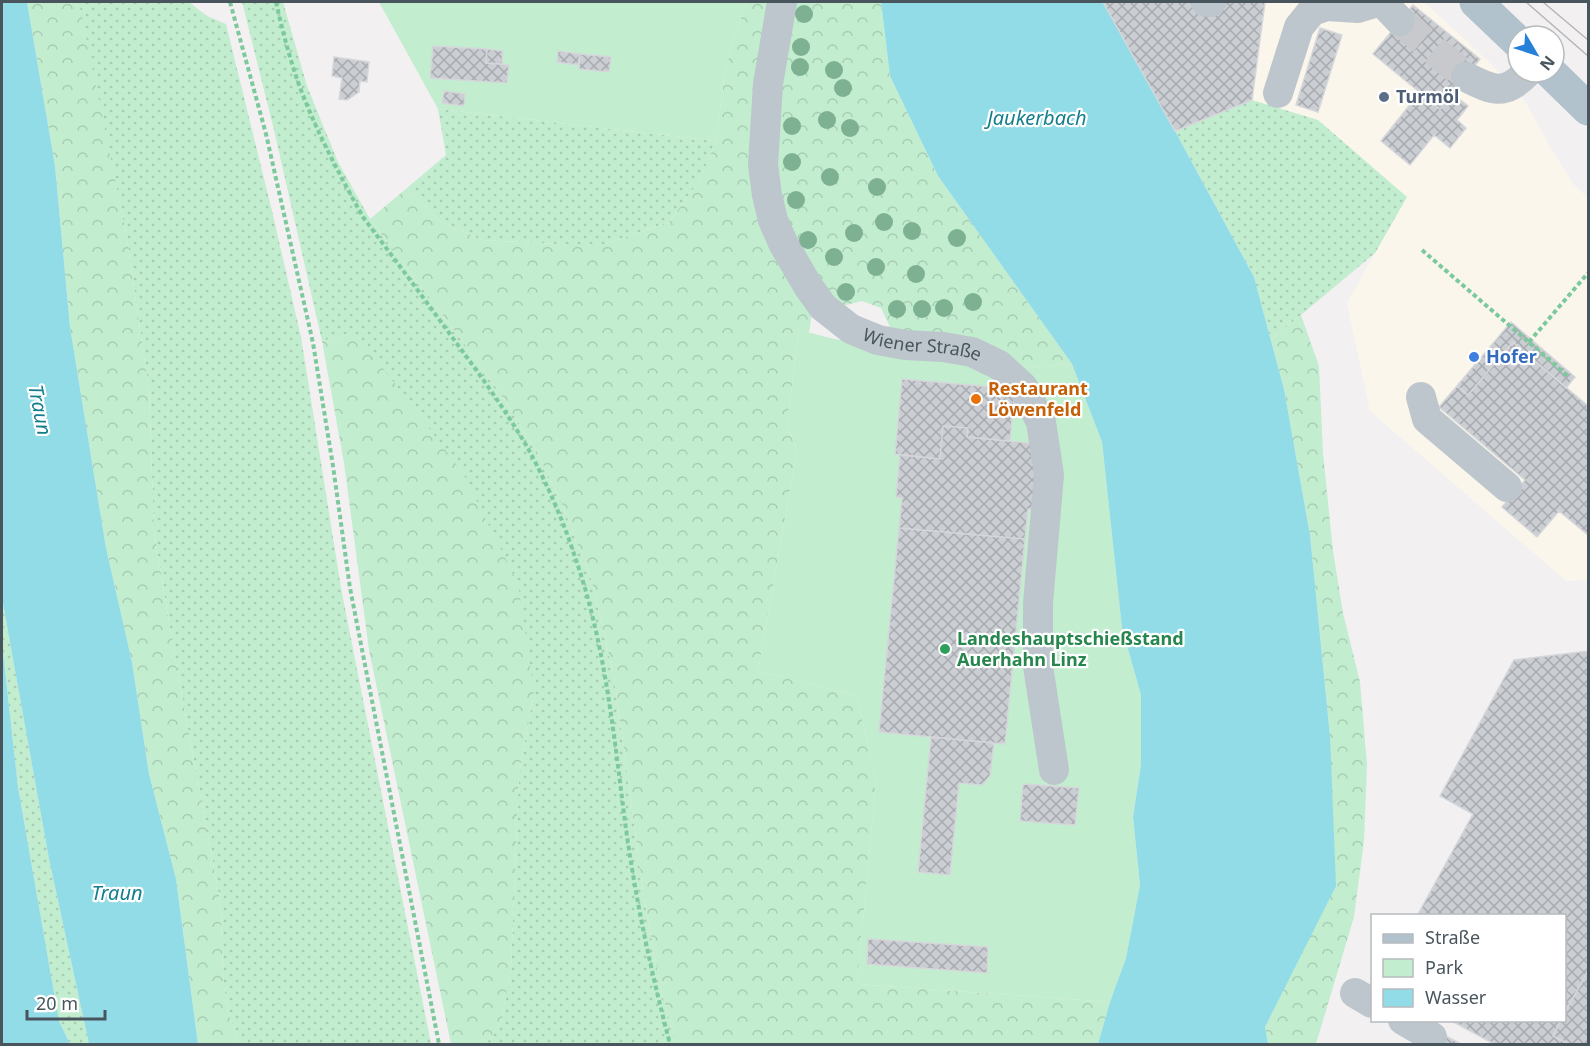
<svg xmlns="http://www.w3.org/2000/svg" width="1590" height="1046" font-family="'Noto Sans',sans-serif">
<defs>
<pattern id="grass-dots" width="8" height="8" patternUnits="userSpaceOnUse" patternTransform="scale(1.5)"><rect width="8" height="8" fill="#c2edcf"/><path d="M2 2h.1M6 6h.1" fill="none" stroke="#a8cdb4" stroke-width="1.8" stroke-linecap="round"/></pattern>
<pattern id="forest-crowns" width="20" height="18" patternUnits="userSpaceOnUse" patternTransform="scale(1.5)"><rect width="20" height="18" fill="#c2edcf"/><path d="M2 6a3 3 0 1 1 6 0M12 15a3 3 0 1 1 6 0" fill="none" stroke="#a8cdb4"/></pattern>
<pattern id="building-cross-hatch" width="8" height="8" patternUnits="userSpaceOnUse" patternTransform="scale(1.5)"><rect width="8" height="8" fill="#cbced2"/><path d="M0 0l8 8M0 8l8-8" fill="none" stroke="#a7aaae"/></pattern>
</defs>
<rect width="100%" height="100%" fill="#f3f0f1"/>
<!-- commercial -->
<path fill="#fbf6ec" d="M 1265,2 L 1424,2 L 1487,60 L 1519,94 L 1527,105 L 1553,152 L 1574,185 L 1588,198 L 1588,580 L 1566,581 L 1370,411 L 1347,303 L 1407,197 L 1252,100 Z"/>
<!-- grass -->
<path fill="url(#grass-dots)" d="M 78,2 L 189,2 L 207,16 L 226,24 L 272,211 L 301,337 L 341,588 L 431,1044 L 240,1044 L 230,1018 L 223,982 L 221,906 L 175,658 L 154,531 L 149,390 L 126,233 Z
M 242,2 L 283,2 L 307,86 L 338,162 L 370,219 L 452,327 L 500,393 L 538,454 L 561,502 L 591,578 L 614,677 L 644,898 L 662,994 L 677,1044 L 486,1044 L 501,1022 L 511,969 L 519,774 L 534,692 L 349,334 L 322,341 L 274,130 Z
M 1252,100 L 1318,120 L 1407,197 L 1375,253 L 1271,340 L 1254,277 L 1175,131 Z
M 438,109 L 716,141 L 700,180 L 669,222 L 605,244 L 556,244 L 483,240 L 441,222 L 407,188 L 446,155 Z
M 2,598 L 49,859 L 89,1044 L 70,1044 L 59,1021 L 18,787 L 2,643 Z"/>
<!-- forest -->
<path fill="url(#forest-crowns)" d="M 27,2 L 79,2 L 126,233 L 149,390 L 154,531 L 175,658 L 221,906 L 223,982 L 230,1018 L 240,1044 L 198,1044 L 176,879 L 149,774 L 132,662 L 106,548 L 70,327 L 55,166 Z
M 746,2 L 772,2 L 751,167 L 812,313 L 809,333 L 799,330 L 787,424 L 797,450 L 758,671 L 857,696 L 876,781 L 857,984 L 1110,1002 L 1098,1044 L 677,1044 L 662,994 L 644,898 L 614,677 L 591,578 L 561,502 L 538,454 L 500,393 L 452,327 L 370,219 L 407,188 L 441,222 L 483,240 L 556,244 L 605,244 L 669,222 L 700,180 L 716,141 L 725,70 Z
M 795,2 L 881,2 L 890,76 L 938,176 L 1072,364 L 1014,368 L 910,336 L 890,327 L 881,308 L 862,301 L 842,306 L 830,297 L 784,215 L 774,163 L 779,86 Z
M 1301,315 L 1319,366 L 1323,453 L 1333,551 L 1343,613 L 1360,682 L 1367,765 L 1364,841 L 1354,917 L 1316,1044 L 1268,1044 L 1265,1027 L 1295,966 L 1330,736 L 1310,535 L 1284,389 L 1271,340 Z
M 349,334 L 376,359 L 463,473 L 518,584 L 534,692 L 519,774 L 511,969 L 501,1022 L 486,1044 L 451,1044 L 369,650 L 344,463 L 322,341 Z"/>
<!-- green -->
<path fill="#c2edcf" d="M 379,2 L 746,2 L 725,70 L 716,141 L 438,109 Z
M 799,330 L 830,338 L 905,352 L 1014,368 L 1072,364 L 1102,442 L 1122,628 L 1141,695 L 1141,764 L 1133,817 L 1140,885 L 1126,958 L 1110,1002 L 857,984 L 876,781 L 857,696 L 758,671 L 797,450 L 787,424 Z"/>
<!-- water -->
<path fill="#92dce7" d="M 2,2 L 27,2 L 55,166 L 70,327 L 106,548 L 132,662 L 149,774 L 176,879 L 198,1044 L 89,1044 L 49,859 L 2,598 Z
M 881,2 L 1103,2 L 1175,131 L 1254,277 L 1284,389 L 1310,535 L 1330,736 L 1336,886 L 1265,1027 L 1268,1044 L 1098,1044 L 1110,1002 L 1126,958 L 1140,885 L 1133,817 L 1141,764 L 1141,695 L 1122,628 L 1102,442 L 1072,364 L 938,176 L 890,76 Z
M 2,643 L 18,787 L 59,1021 L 70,1044 L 2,1044 Z"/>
<!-- building -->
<path fill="url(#building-cross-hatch)" stroke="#d5d7db" stroke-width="1.5" d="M 1103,2 L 1265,2 L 1252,100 L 1175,131 Z
M 1413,5 L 1480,59 L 1440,109 L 1373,54 Z
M 1320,28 L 1342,35 L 1318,112 L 1296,105 Z
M 433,46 L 487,49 L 486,63 L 509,65 L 507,83 L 430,78 Z
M 487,49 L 503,51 L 502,64 L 486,63 Z
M 558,51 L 580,54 L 578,65 L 557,62 Z
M 580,54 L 611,57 L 609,72 L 579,69 Z
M 334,57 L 369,62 L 367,82 L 360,81 L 359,92 L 347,100 L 339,99 L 342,78 L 332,76 Z
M 444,91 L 465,94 L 464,106 L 442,103 Z
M 1420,92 L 1440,109 L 1452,93 L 1468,106 L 1457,120 L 1466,128 L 1450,148 L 1434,135 L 1410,165 L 1381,141 Z
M 1511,322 L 1575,377 L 1566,388 L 1513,342 L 1468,395 L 1457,386 Z
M 1513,342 L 1588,406 L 1588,535 L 1559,511 L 1537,537 L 1502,507 L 1525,480 L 1439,407 L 1457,386 L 1468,395 Z
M 902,379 L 1015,389 L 1010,441 L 967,437 L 968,428 L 943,426 L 940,459 L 895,454 Z
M 943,426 L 968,428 L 967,437 L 1040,444 L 1034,510 L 1028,509 L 1025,539 L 899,528 L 902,498 L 896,497 L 900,455 L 940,459 Z
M 899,528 L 1025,539 L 1005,744 L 879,732 Z
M 1588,651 L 1588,971 L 1564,1014 L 1564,916 L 1417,916 L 1473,814 L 1440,796 L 1514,660 Z
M 931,737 L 994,743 L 990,776 L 982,785 L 959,783 L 950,875 L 918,872 Z
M 1023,784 L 1079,788 L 1075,825 L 1020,821 Z
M 868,939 L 988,947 L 987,973 L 867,964 Z
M 1588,971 L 1588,1044 L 1569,1044 L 1553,1036 L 1561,1020 L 1564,1020 L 1564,1014 Z
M 1450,1020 L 1561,1020 L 1553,1036 L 1569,1044 L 1494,1044 Z
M 1442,1034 L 1461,1044 L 1437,1044 Z"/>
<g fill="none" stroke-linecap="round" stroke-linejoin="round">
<!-- minor-tunnel -->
<path stroke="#c8c9cc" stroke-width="30" stroke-dasharray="30 15" stroke-linecap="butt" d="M 1400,21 L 1466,77"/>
<!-- path -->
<path stroke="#7cc99d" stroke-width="4" stroke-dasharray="4.5 3" stroke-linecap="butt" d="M 230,2 L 266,134 L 313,343 L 333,466 L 350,588 L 439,1044
M 276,2 C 282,29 289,56 298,82 C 315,129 339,174 363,217 C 393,257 423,297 452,337 C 478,372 504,408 526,445 C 545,479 563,520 575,557 C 604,640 613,727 624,814 C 634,892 650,968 670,1044
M 1422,250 L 1569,377
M 1529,342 L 1588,273"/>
<!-- minor -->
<g stroke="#bdc6cc" stroke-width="30">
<path id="s1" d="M 782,2 L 768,84 L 763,165 L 767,195 L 773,220 L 783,243 L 808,286 L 823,307 L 851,329 L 878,340 L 905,345 L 943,347 L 972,352 L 999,365 L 1023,387 L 1041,422 L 1049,475 L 1038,603 L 1038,666 L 1054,770"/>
<path d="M 1206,2 L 1211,2"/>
<path d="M 1382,2 L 1400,21"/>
<path d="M 1466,77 C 1494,91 1504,96 1528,72"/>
<path d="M 1278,93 L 1299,27 L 1312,11 L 1327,6 L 1358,8 L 1378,2"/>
<path d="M 1421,397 L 1427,419 L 1507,487"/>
<path d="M 1355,993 L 1372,1003"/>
<path d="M 1403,1020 L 1432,1037"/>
</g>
<!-- major -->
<path stroke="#b2c2cd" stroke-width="33" d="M 1476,2 L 1518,42
M 1550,72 L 1588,109"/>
<!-- tram -->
<path stroke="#b3b6ba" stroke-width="1.5" d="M 1526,2 L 1588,56
M 1543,2 L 1588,40"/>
</g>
<!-- trees -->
<g fill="#7eb092">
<circle cx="804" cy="14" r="9"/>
<circle cx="801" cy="47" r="9"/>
<circle cx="800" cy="67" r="9"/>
<circle cx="834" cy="70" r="9"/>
<circle cx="843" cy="88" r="9"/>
<circle cx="827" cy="120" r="9"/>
<circle cx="792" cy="126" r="9"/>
<circle cx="850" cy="128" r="9"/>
<circle cx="792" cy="162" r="9"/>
<circle cx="830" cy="177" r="9"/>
<circle cx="877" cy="187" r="9"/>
<circle cx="796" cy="200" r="9"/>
<circle cx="884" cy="222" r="9"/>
<circle cx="912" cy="231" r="9"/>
<circle cx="854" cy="233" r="9"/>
<circle cx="957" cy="238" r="9"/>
<circle cx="808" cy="240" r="9"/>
<circle cx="834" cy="257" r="9"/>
<circle cx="876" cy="267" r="9"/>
<circle cx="916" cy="274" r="9"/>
<circle cx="846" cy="292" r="9"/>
<circle cx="973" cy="302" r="9"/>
<circle cx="944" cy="308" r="9"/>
<circle cx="897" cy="309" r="9"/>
<circle cx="922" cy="309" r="9"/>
</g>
<!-- markers -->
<circle fill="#5c6f8a" stroke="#fff" stroke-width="2" cx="1384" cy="97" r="6"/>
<circle fill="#3f7fe0" stroke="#fff" stroke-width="2" cx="1474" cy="357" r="6"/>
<circle fill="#e8710a" stroke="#fff" stroke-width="2" cx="976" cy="399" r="6"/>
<circle fill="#2e9e5b" stroke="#fff" stroke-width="2" cx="945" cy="649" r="6"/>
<g text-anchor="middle" stroke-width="4.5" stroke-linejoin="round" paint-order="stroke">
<!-- service labels -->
<g font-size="18" font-weight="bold" fill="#4e5e75" stroke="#fff" text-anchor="start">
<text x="1396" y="103">Turmöl</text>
</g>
<!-- street labels -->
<g font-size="18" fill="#49555d" stroke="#fff">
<text dy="6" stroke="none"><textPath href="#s1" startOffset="430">Wiener Straße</textPath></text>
</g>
<!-- shop labels -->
<g font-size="18" font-weight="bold" fill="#366cbe" stroke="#fff" text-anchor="start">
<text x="1486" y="363">Hofer</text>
</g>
<!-- food labels -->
<g font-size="18" font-weight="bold" fill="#c56008" stroke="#fff" text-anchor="start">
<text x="988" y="395">Restaurant<tspan x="988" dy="21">Löwenfeld</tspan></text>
</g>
<!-- leisure labels -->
<g font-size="18" font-weight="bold" fill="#27864d" stroke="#fff" text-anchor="start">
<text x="957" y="645">Landeshauptschießstand<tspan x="957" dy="21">Auerhahn Linz</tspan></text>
</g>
<!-- water labels -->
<g font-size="20" font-style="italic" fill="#157e8d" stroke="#fff">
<text x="1037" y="125">Jaukerbach</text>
<text transform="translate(40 410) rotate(79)" y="7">Traun</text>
<text x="117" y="900">Traun</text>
</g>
</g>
<!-- border -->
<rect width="1590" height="1046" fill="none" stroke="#49555d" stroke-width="6"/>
<!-- legend -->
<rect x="1371" y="914" width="195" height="108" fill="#ffffff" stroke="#b6bbbe" stroke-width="1.5"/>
<rect x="1383" y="934" width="30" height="9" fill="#b2c2cd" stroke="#b6bbbe" stroke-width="1.5"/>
<text x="1425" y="944" font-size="18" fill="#49555d">Straße</text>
<rect x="1383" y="959" width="30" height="18" fill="#c2edcf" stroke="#b6bbbe" stroke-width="1.5"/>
<text x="1425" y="974" font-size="18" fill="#49555d">Park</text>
<rect x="1383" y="989" width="30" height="18" fill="#92dce7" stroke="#b6bbbe" stroke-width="1.5"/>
<text x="1425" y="1004" font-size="18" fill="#49555d">Wasser</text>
<!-- north arrow -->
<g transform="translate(1536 54) rotate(129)"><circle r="28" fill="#ffffff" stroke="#b6bbbe" stroke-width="1.5"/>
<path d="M0-4.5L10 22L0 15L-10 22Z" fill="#2581d8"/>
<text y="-9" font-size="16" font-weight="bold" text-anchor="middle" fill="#49555d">N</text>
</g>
<!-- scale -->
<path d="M27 1010v9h78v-9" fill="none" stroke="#49555d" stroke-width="3"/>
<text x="36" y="1010" font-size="18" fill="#49555d" stroke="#ffffff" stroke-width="4.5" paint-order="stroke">20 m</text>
</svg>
